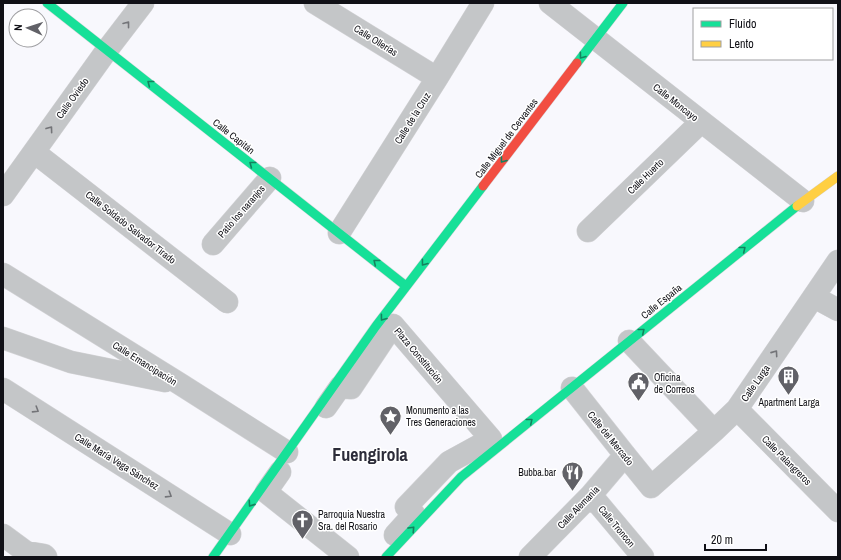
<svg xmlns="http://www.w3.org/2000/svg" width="841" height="560" font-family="'Archivo Narrow',sans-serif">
<rect width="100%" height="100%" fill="#f8f8fd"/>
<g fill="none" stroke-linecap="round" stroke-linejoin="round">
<defs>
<path id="street" d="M 315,3 L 437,78
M 550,3 L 803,201
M 34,152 L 227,302
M 3,195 L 107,50 L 143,3
M 588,231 L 701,122
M 339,233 L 437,78 L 483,3
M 213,244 L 270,178
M 3,274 L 180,384 L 287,452
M 814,297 L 838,310
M 3,338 L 71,362 L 165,381
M 629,341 L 714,431
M 572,388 L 625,455 L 651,487 L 714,431 L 737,409 L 838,261
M 3,389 L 230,534
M 326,407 L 340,387 L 351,388 L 393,325 L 491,439 L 449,462 L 406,507 L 414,514 L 395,535
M 737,409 L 838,511
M 280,472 L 266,492 L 348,557
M 591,495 L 643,557
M 3,535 L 26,552 L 28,557
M 26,552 L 44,555 L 46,557
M 530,557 L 591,495 L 625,455"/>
<path id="fast" d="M 47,3 L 406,286
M 577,63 L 623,3
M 213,557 L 376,326 L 483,186
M 386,557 L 461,477 L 797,206"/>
<path id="slow" d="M 797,206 L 838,176"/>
<path id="jam" d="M 483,186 L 577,63"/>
</defs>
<!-- street casing -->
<use href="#street" stroke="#d4d4d7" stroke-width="23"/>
<!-- fast casing -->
<use href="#fast" stroke="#d4d4d7" stroke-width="10"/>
<!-- slow casing -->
<use href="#slow" stroke="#d4d4d7" stroke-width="10"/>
<!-- jam casing -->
<use href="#jam" stroke="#d4d4d7" stroke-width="10"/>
<!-- street -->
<use href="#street" stroke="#c4c6c8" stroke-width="22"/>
<!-- fast -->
<use href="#fast" stroke="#16e098" stroke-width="9"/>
<!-- slow -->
<use href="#slow" stroke="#ffcf43" stroke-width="9"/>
<!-- jam -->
<use href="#jam" stroke="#f24e42" stroke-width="9"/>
</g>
<!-- one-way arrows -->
<defs><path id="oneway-chevron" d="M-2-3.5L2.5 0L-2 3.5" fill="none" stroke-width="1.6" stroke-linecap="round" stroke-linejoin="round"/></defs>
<g stroke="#737478">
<use href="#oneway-chevron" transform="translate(127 24) rotate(-52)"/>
<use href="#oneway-chevron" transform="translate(50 129) rotate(-54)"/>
<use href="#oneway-chevron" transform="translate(775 353) rotate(-55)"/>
<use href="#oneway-chevron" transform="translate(36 410) rotate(32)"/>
<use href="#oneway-chevron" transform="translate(169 495) rotate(32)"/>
</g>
<g stroke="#13825e">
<use href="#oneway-chevron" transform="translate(582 56) rotate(127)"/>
<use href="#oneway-chevron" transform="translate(150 83) rotate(-142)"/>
<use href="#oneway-chevron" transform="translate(503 160) rotate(127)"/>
<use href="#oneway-chevron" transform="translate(252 164) rotate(-142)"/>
<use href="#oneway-chevron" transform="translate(743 249) rotate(-39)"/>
<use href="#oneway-chevron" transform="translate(376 262) rotate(-141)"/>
<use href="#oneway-chevron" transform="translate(424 263) rotate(127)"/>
<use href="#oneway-chevron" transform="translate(383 318) rotate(127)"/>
<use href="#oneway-chevron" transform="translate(642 331) rotate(-39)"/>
<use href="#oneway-chevron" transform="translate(530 421) rotate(-39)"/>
<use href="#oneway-chevron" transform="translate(251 504) rotate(125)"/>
<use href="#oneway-chevron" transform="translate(412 529) rotate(-47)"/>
</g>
<!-- icons -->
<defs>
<symbol id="building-pin" viewBox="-11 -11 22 30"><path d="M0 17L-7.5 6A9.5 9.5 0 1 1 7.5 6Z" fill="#616167" stroke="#fff"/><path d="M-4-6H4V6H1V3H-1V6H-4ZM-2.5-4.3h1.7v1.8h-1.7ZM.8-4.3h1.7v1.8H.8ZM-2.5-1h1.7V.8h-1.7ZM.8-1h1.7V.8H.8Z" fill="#fff"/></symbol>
<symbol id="civic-pin" viewBox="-11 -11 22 30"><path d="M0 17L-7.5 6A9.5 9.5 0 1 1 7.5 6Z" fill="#616167" stroke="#fff"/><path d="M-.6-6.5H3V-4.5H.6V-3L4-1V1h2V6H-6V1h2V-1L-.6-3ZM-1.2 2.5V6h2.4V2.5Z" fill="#fff"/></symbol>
<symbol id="sight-pin" viewBox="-11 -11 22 30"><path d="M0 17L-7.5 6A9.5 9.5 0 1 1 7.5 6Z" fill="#616167" stroke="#fff"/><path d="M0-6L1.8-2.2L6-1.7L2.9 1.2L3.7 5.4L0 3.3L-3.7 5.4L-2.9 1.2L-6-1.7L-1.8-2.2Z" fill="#fff"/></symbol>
<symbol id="restaurant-pin" viewBox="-11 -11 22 30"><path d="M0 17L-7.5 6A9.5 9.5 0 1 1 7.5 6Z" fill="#616167" stroke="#fff"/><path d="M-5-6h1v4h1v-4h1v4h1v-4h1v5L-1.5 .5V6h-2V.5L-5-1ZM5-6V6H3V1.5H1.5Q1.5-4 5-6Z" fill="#fff"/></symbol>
<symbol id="church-pin" viewBox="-11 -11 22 30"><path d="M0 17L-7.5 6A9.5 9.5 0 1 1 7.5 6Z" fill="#616167" stroke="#fff"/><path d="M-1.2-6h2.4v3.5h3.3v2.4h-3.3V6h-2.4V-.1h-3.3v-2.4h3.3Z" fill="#fff"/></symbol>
</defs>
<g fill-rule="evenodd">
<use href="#building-pin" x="776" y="364" width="25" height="34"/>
<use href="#civic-pin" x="626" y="370" width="25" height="34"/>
<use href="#sight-pin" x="378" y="404" width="25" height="34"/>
<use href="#restaurant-pin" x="560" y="460" width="25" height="34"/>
<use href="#church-pin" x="290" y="508" width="25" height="34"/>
</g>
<g text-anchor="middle" stroke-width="3" stroke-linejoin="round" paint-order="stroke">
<!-- street labels -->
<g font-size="10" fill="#101016" stroke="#fff">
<text transform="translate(376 40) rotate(32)" y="4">Calle Ollerías</text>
<text transform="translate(72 98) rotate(-54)" y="4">Calle Oviedo</text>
<text transform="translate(676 102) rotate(38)" y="4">Calle Moncayo</text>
<text transform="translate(412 118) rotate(-58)" y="4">Calle de la Cruz</text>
<text transform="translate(234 136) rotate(38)" y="4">Calle Capitán</text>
<text transform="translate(506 138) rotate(-53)" y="4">Calle Miguel de Cervantes</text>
<text transform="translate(645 176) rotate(-44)" y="4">Calle Huerto</text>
<text transform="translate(241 211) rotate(-49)" y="4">Patio los naranjos</text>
<text transform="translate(131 227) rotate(38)" y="4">Calle Soldado Salvador Tirado</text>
<text transform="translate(661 301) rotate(-39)" y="4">Calle España</text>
<text transform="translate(419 355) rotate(50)" y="4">Plaza Constitución</text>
<text transform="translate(145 363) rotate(32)" y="4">Calle Emancipación</text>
<text transform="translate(755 383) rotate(-55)" y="4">Calle Larga</text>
<text transform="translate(611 438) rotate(51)" y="4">Calle del Mercado</text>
<text transform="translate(787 460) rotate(45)" y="4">Calle Palangreros</text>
<text transform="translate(117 461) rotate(32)" y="4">Calle María Vega Sánchez</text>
<text transform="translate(578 507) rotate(-46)" y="4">Calle Alemania</text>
<text transform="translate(617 526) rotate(50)" y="4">Calle Troncon</text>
</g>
<!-- poi labels -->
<g font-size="10" fill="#101016" stroke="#fff" text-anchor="start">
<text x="654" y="381">Oficina<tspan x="654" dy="12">de Correos</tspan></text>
<text x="789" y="406" text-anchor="middle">Apartment Larga</text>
<text x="406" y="414">Monumento a las<tspan x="406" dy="12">Tres Generaciones</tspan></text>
<text x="556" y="476" text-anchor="end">Bubba.bar</text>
<text x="318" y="518">Parroquia Nuestra<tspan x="318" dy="12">Sra. del Rosario</tspan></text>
</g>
<!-- town labels -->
<g font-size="18" font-weight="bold" fill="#2c2c39" stroke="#fff">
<text x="370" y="461">Fuengirola</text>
</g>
</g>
<!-- border -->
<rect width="841" height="560" fill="none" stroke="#101016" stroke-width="8"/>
<!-- legend -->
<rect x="693" y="8" width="140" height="52" fill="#ffffff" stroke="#9f9fa2"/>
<rect x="701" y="21" width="20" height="6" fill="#16e098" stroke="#9f9fa2"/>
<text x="729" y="28" font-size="12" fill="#101016">Fluido</text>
<rect x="701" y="41" width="20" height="6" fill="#ffcf43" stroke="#9f9fa2"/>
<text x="729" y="48" font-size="12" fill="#101016">Lento</text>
<!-- north arrow -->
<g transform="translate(28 28) rotate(273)"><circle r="19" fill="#ffffff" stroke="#9f9fa2"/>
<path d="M0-3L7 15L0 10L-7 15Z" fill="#616167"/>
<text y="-6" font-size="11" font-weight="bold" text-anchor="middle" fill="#101016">N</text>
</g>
<!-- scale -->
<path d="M705 544v6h61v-6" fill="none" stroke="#101016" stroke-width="2"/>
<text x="711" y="544" font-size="12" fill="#101016" stroke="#ffffff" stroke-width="3" paint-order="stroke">20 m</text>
</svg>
